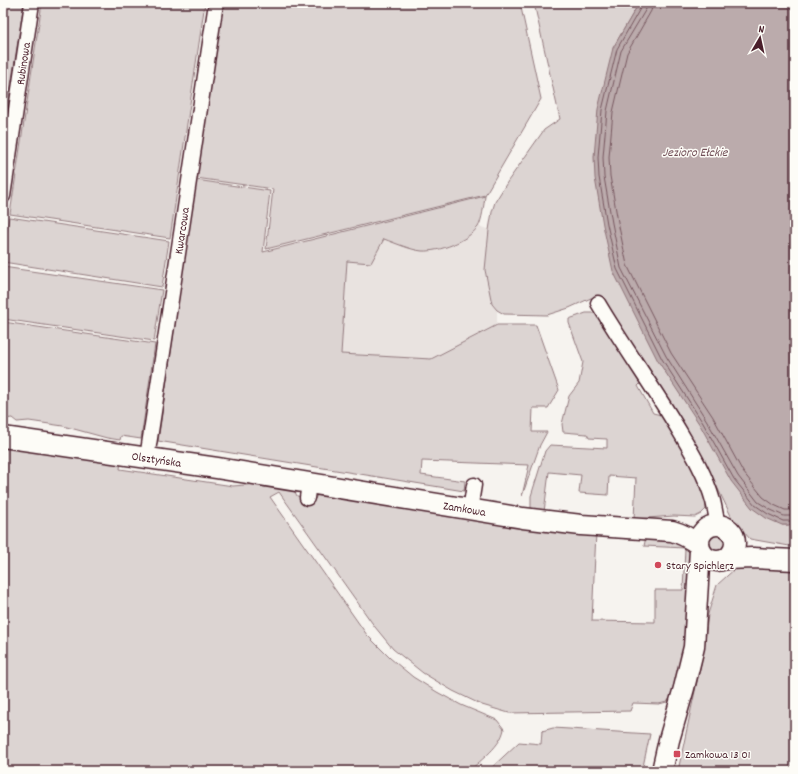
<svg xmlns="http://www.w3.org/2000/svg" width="798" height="774" font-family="Dekko,sans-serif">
<rect width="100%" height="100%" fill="#f6f3ef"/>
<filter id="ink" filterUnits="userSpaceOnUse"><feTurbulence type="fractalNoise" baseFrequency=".025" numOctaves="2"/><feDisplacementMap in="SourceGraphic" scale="8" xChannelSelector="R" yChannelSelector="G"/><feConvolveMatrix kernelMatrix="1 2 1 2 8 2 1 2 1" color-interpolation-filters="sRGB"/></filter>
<g filter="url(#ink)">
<!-- built -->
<path fill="#e9e3e0" d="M 479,226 L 489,230 L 485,271 L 492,304 L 497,310 L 497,325 L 431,359 L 341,354 L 347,261 L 384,239 L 464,239 Z"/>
<!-- green -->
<path fill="#dcd4d2" stroke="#937a7e" d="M 3,3 L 24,3 L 3,135 Z
M 42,3 L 205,3 L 170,238 L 10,214 Z
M 223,3 L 520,3 L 541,99 L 485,195 L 266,249 L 273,189 L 196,178 Z
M 534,3 L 639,3 L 613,48 L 782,525 L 795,525 L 795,547 L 750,539 L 732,518 L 705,462 L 603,302 L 591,298 L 569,308 L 547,315 L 504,314 L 497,310 L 492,304 L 485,270 L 489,230 L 492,212 L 495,202 L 508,181 L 544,130 L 560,119 Z
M 196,180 L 270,191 L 263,252 L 485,196 C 484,204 482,221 478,227 C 467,241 440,252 422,251 C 411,250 395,243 384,239 L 371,263 L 347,261 L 341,354 L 431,359 L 497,325 L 536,325 L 559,390 L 548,408 L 533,408 L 532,432 L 547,432 L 540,445 L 522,496 L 529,465 L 422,461 L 421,475 L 465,481 L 464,491 L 158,441 Z
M 9,217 L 169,241 L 162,287 L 3,262 L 3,255 Z
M 3,267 L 162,290 L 154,341 L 3,319 Z
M 586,313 L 594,313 L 603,320 L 644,380 L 638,386 L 653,413 L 665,416 L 703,486 L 706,509 L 701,514 L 695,517 L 674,516 L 634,519 L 636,478 L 609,476 L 608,495 L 579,493 L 581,475 L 549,472 L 544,512 L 531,510 L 531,496 L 545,451 L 550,445 L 607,448 L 607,439 L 589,438 L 587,434 L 563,432 L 562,424 L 569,396 L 579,383 L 583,362 L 569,323 L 569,319 Z
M 3,322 L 155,344 L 141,439 L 121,436 L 120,440 L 107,438 L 63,426 L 29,421 L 17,422 L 12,418 L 3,419 Z
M 3,442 L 121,460 L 120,469 L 233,486 L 258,484 L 292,490 L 295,492 L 297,496 L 315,499 L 317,495 L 320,494 L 596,532 L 592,621 L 655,622 L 655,590 L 683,590 L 685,548 L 644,546 L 646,537 L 670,537 L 692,549 L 686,636 L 683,653 L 671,697 L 667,702 L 659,704 L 633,703 L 630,711 L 509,713 L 482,705 L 453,691 L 423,673 L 393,649 L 375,627 L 279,492 L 270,497 L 367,635 L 390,658 L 413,677 L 437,692 L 461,705 L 497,720 L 504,729 C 501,746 482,759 469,771 L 3,771 Z
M707 544a10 10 0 1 1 20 0a10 10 0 1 1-20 0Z
M 737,567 L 795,571 L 795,771 L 678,771 L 704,649 L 708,614 L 717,585 Z
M 553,728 L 650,734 L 642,771 L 488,771 L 519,742 L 541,744 L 542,731 Z"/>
<!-- water -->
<path fill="#bbabac" stroke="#8e7378" d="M 639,3 L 795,3 L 795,525 L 782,525 L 766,518 L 752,508 L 731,481 L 700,425 L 658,361 L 613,271 L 603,225 L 595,178 L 594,157 L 598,109 L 613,48 Z"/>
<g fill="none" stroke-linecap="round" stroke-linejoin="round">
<!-- shore -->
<path stroke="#77575f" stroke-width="1" d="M 642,3 L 641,7 L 617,49 L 602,110 L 598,157 L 599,177 L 607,224 L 617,269 L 662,359 L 703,423 L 734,479 L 755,505 L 768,514 L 783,521 L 795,521
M 647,3 L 646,9 L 621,51 L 607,111 L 603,157 L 604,177 L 612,223 L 621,268 L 666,356 L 707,421 L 738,476 L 758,502 L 771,510 L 784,516 L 795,516
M 653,3 L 651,11 L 627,53 L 613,112 L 609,157 L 610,176 L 618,222 L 627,265 L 671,353 L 713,417 L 743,472 L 763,497 L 774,505 L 785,510 L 795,510"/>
<defs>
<g id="street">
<path id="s1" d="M 3,196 L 32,3"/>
<path d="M 598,303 C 624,347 654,388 680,432 C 693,454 706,476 713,501 C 715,509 716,517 718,525"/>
<path id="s2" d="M 147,458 L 216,3"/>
<path d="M 307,498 L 309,483"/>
<path d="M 470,510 L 474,485"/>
</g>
<g id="secondary">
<path id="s3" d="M 3,437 L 217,468 L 523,518 L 581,525 L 672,531 C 683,534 690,538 699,545"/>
<circle cx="717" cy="543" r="18"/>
<path d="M 727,559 L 753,558 L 795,560"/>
<path d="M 662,771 L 669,740 L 684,688 L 694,647 L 700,550"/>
</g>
</defs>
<!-- street casing -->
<use href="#street" stroke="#4a1f2b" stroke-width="17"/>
<!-- secondary casing -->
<use href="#secondary" stroke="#4a1f2b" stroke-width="23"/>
<!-- street -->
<use href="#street" stroke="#fdfcf7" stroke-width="14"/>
<!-- secondary -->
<use href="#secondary" stroke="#fdfcf7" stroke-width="20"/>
</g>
</g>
<!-- markers -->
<g fill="#d1495b" stroke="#fdfcf7" stroke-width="1.5">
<circle cx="658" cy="565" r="4"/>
<rect x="673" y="750" width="8" height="8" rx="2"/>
</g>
<g text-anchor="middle" stroke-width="3" stroke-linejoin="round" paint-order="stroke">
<!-- street labels -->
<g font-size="12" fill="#4a1f2b" stroke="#fdfcf7">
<text dy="4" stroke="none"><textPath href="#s1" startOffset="134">Rubinowa</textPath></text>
<text dy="4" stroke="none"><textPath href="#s2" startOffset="230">Kwarcowa</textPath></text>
<text dy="4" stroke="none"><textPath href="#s3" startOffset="155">Olsztyńska</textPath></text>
<text dy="4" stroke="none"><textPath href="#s3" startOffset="467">Zamkowa</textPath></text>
</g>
<!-- poi labels -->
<g font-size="12" fill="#4a1f2b" stroke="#fdfcf7" text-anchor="start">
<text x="666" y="569">Stary Spichlerz</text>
<text x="685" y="758">Zamkowa 13 01</text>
</g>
<!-- water labels -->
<g font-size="13" font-style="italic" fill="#725058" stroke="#fdfcf7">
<text x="695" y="156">Jezioro Ełckie</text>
</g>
</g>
<!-- margin -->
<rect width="798" height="774" fill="none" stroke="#fdfcf7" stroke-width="16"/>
<rect x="8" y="8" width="782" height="758" fill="none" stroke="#4a1f2b" stroke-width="1.5" filter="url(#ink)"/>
<!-- north arrow -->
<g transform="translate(760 38) rotate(9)" stroke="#fdfcf7" stroke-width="3" paint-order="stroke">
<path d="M0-3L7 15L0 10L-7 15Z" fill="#4a1f2b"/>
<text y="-6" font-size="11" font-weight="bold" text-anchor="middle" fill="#4a1f2b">N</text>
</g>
</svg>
